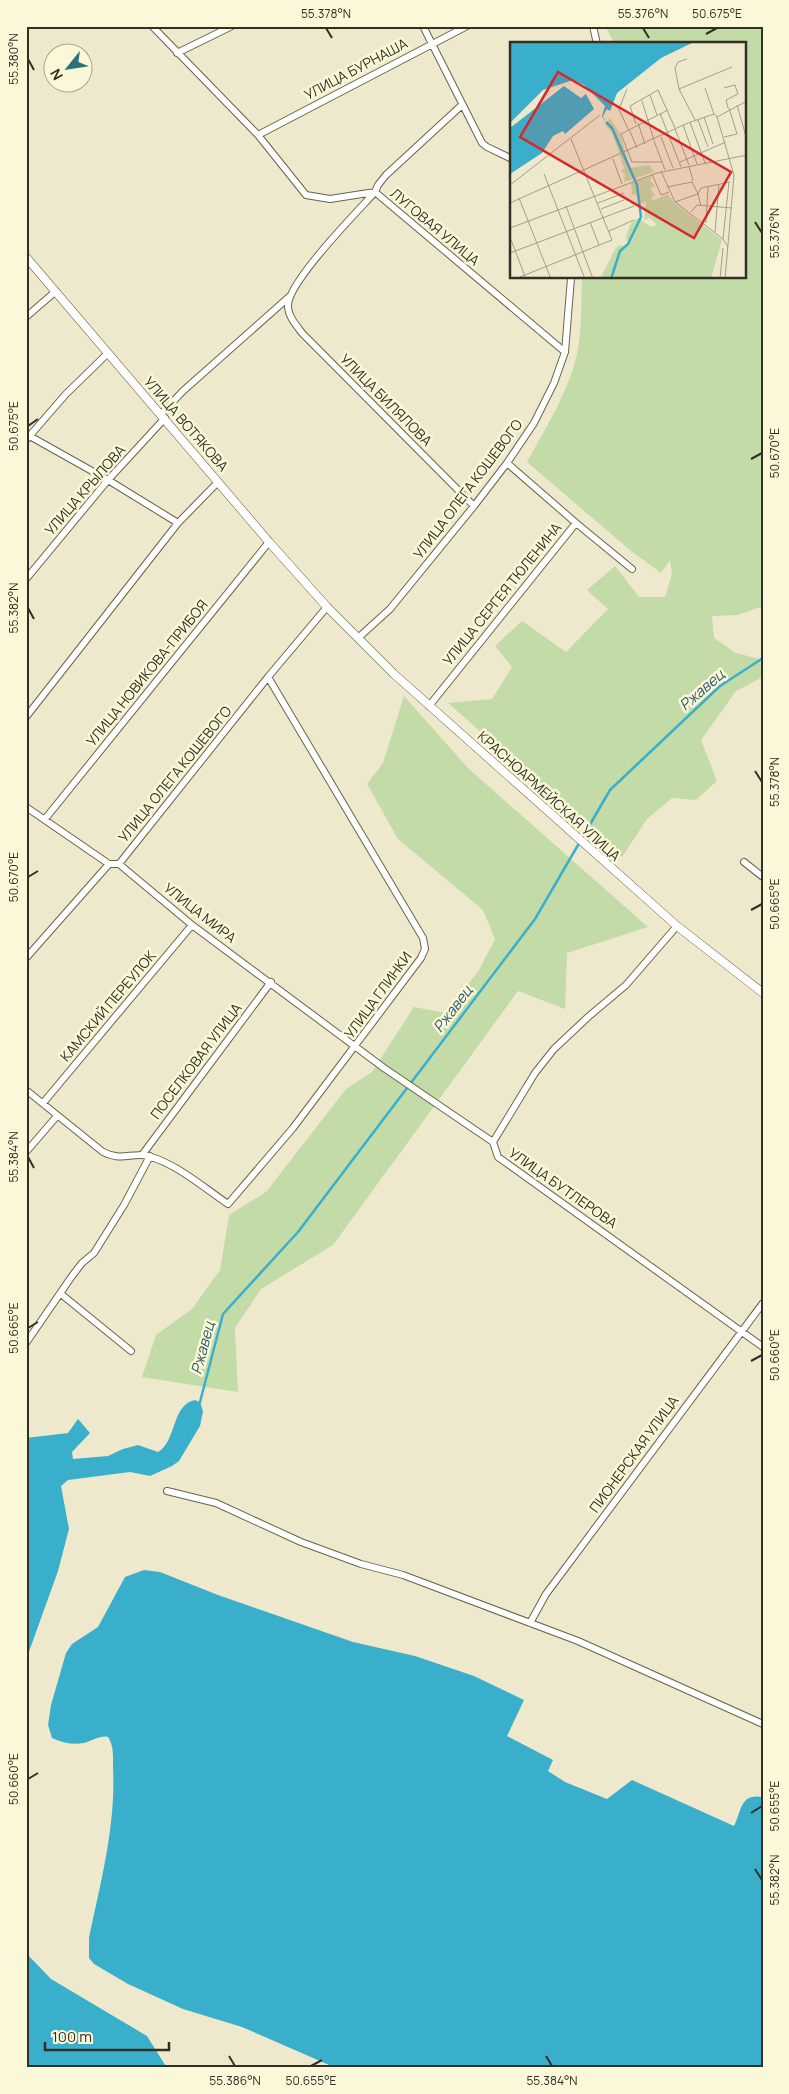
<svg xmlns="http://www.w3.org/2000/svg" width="789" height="2094" font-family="Manrope,sans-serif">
<rect width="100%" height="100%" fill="#eee9cc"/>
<!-- green -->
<path fill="#c2dba7" d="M 605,26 L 763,26 L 763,606 L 738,615 L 712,616 L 714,638 L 736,653 L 763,660 L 763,677 L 736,691 L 701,740 L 717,781 L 696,800 L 672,798 L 647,819 L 622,857 L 448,703 L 492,699 L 512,667 L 495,646 L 522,621 L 566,652 L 608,609 L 587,590 L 615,566 L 639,597 L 665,597 L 672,574 L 670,560 L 661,573 L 631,551 L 527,462 C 546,427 568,393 577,354 C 582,329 581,303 582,278 L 745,278 L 745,44 L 612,44 L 612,39 Z
M 404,696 L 469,769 L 648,927 L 567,953 L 565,1009 L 518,991 L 333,1245 L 261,1289 L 235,1328 L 238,1392 L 142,1377 L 156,1335 L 192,1309 L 220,1270 L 229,1215 L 266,1192 L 346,1089 L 372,1072 L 414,1007 L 446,1013 L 479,970 L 495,939 L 483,910 L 398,839 L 367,784 L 383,763 Z"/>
<!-- water -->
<path fill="#3aafcc" d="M 195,1400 L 200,1402 L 203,1411 L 200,1426 L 179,1461 L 172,1466 L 150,1476 L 130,1472 L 68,1480 L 61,1486 L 69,1529 L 58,1571 L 26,1660 L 26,1438 L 68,1433 L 78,1419 L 90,1433 L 72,1452 L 73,1459 L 108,1456 L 123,1449 L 138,1445 L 158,1452 C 177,1441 171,1405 195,1400 Z
M 144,1570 L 160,1572 L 218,1595 L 353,1642 L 415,1656 L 474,1676 L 524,1700 L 507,1736 L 553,1760 L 548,1771 L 565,1782 L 607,1799 L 632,1780 L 734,1826 C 742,1810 740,1793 763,1797 L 763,2068 L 336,2068 L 242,2027 L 183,2009 L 128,1984 L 94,1964 L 89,1958 L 89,1938 C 101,1881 116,1825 113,1767 C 113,1757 114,1746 108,1737 C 101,1735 92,1741 84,1743 C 73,1745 63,1743 52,1738 L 48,1725 L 51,1705 L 66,1653 L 72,1644 L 98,1627 L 125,1577 Z
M 26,1953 L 51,1979 L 147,2036 L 167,2068 L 26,2068 Z"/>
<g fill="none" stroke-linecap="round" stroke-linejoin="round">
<!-- stream -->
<path stroke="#3aafcc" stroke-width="2.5" d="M 200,1402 L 223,1314 L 298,1232 L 535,919 L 610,790 L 720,686 L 763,658"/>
<defs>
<path id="minor" d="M 152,26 L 258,135 L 306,195 L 330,199 L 375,192 C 357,212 287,283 288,306 C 288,316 296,325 302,333 L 474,506
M 423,26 L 482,143 L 487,147 L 512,159
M 593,26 L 597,44
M 177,53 L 232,26
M 462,105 L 386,175 L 378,185 L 375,192 L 565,352
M 258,135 L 467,26
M 26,317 L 56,291
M 161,414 L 183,391 L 289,297
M 26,434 L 108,480 L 178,523
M 26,440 L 66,394 L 108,353
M 576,523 L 632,569
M 26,579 L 108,480 L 165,418
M 358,638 L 390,609 L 474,506 L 507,463 L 534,423 L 554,383 L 565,352 L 571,278
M 429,706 L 576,523 L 507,463
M 26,717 L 178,523 L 218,482
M 26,807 L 109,864 L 119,864 L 192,925 L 384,1068 L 493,1142 L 498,1157 L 763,1347
M 45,819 L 269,542
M 744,862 L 763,877
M 119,864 L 268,677 L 327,607
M 26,958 L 109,864
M 26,1090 L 103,1152 C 123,1162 131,1152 148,1156 C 177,1164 203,1187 228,1204 L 293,1128 L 421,958 L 425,949 L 423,938 L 268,677
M 43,1103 L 192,925
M 493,1142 L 535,1073 L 554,1049 L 588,1017 L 626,985 L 677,926
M 26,1152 L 57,1116
M 142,1155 L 271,982
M 61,1294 L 131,1351
M 26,1343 L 72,1276 L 82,1263 L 94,1253 L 124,1205 L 150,1156
M 167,1491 L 216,1503 L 301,1542 L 361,1564 L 403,1575 L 578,1641 L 763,1724
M 530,1623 L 546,1594 L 763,1303"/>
<path id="tertiary" d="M 26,257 L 269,542 L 327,607 L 394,674 L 677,926 L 763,993"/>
</defs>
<!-- minor casing -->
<use href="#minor" stroke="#68644a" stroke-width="8"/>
<!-- tertiary casing -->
<use href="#tertiary" stroke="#68644a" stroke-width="9"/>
<!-- minor -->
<use href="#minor" stroke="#fff" stroke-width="6"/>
<!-- tertiary -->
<use href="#tertiary" stroke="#fff" stroke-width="8"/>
</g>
<!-- ticks -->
<path fill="none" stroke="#323025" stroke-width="2" d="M 326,28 L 332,38M 643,28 L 649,38M 706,34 L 717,28M 28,59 L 34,70M 755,222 L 762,233M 28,426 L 38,419M 751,459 L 762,453M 28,608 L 34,619M 755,771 L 762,782M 28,877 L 38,871M 751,910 L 762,904M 28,1157 L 34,1168M 28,1328 L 38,1322M 751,1361 L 762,1355M 28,1779 L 38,1773M 751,1813 L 762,1806M 755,1869 L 762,1880M 229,2056 L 235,2066M 546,2056 L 552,2066M 311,2066 L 322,2060"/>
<g text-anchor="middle" stroke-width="5" stroke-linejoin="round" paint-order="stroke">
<!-- street labels -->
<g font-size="14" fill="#323025" stroke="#fbf7d9">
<text transform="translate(356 69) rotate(-28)" y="5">УЛИЦА БУРНАША</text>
<text transform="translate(435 227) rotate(40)" y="5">ЛУГОВАЯ УЛИЦА</text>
<text transform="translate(386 400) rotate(45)" y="5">УЛИЦА БИЛЯЛОВА</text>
<text transform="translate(186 424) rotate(49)" y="5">УЛИЦА ВОТЯКОВА</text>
<text transform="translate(468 489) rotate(-53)" y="5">УЛИЦА ОЛЕГА КОШЕВОГО</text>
<text transform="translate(85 490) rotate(-49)" y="5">УЛИЦА КРЫЛОВА</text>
<text transform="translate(502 594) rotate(-51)" y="5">УЛИЦА СЕРГЕЯ ТЮЛЕНИНА</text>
<text transform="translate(147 673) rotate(-51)" y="5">УЛИЦА НОВИКОВА-ПРИБОЯ</text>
<text transform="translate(175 774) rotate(-51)" y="5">УЛИЦА ОЛЕГА КОШЕВОГО</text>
<text transform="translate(549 796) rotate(42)" y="5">КРАСНОАРМЕЙСКАЯ УЛИЦА</text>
<text transform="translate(200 913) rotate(38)" y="5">УЛИЦА МИРА</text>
<text transform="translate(378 995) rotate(-54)" y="5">УЛИЦА ГЛИНКИ</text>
<text transform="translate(108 1006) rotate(-50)" y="5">КАМСКИЙ ПЕРЕУЛОК</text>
<text transform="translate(196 1061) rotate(-53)" y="5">ПОСЕЛКОВАЯ УЛИЦА</text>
<text transform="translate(563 1188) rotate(35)" y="5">УЛИЦА БУТЛЕРОВА</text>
<text transform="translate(634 1454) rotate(-54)" y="5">ПИОНЕРСКАЯ УЛИЦА</text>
</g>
<!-- water labels -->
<g font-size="15" font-style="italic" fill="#2c5c69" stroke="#fbf7d9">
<text transform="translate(702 690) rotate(-41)" y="5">Ржавец</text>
<text transform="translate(453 1009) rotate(-53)" y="5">Ржавец</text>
<text transform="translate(203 1348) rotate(-75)" y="5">Ржавец</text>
</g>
</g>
<!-- overview -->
<g transform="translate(510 42)">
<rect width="236" height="236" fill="#eee9cc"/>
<path d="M 100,76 L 110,91 L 120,126 L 139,123 L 144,130 L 114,140 L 115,132 L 111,129 L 114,126 L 102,90 L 95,83 ZM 142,134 L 140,138 L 145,144 L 140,146 L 145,154 L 141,155 L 142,159 L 158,152 L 164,161 L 212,198 L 201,236 L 90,237 L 105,207 L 109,203 L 116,205 L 119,202 L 116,195 L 121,181 L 128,176 L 141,185 L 147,183 L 140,176 L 134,178 L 136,160 L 129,162 L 127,153 L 122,152 L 121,141 Z" fill="#c2dba7"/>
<path d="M 0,0 L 184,0 L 151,16 L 107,51 L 100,69 L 97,67 L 93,74 L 96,80 L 92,74 L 95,64 L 74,43 L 63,38 L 33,48 L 0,81 ZM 54,44 L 71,56 L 76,52 L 84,67 L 55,92 L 53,89 L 43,94 L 32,111 L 0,132 L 0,86 Z" fill="#3aafcc"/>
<path fill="none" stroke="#3aafcc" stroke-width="2.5" d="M 96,80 L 102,86 L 127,143 L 131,175 L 118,202 L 110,209 L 101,237"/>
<path fill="none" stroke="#a39f89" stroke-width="1" d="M 177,17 L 168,20 L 165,26 L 169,47 L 185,78M 195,46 L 204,72M 214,46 L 225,43 L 228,52 L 216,58 L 218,66M 117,47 L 109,67 L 118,87M 169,47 L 222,25M 140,53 L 147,73M 132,59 L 144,98M 227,63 L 237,98M 150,71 L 171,125M 194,75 L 203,102M 207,75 L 224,133 L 215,237M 188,78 L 198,105M 180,80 L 195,121M 128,81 L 135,102M 126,82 L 120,64 L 148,48 L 165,86M 173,83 L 187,122M 119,87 L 127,106M 165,87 L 179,123M 151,95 L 163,126M 214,95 L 227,92 L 219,66M 144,99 L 155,128M 103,117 L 112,142M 152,120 L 122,120 L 111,92 L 158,68M 170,120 L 216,100M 179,124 L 183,139M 151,129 L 165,160 L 213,197M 34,132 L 75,237M 142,132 L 151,153 L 159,150M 0,143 L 90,73M 157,145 L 182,140 L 188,152 L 191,146 L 220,140M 9,156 L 41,237M 165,160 L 188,152 L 191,164M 0,161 L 178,81 L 204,72 L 207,75 L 237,59M 88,161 L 114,151M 56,164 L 83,237M 91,167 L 114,158M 181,170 L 187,163 L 222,166M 80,180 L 89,203M 196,181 L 198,145M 0,186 L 147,131 L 237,113M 99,189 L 124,178M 205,190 L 209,142M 0,195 L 16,237M 218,205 L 213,197 L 219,140M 0,211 L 124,164M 5,237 L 102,198 L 61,97M 210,237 L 213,206"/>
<path fill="#d62828" fill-opacity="0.15" stroke="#d62828" stroke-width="2.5" d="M 48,30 L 221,130 L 184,196 L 10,95 Z"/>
<rect width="236" height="236" fill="none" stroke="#323025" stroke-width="2.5"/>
</g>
<!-- border -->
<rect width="789" height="2094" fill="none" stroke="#fbf7d9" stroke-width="55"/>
<!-- north arrow -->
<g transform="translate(68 68) rotate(240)"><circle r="24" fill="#fbf7d9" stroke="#aba791"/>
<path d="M0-4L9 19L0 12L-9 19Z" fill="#2a7478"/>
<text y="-8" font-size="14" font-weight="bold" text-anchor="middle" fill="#323025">N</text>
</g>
<!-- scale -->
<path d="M45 2042v8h124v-8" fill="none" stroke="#323025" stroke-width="2.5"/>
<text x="52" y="2042" font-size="15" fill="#323025" stroke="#fbf7d9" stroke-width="4" paint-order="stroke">100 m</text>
<rect x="28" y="28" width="734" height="2038" fill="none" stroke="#323025" stroke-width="2"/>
<g font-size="12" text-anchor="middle" fill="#323025">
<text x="326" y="18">55.378°N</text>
<text x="643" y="18">55.376°N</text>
<text x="717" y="18">50.675°E</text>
<text transform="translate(14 59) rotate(-90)" y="4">55.380°N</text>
<text transform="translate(775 233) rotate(-90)" y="4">55.376°N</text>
<text transform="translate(14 426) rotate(-90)" y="4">50.675°E</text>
<text transform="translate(775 453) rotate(-90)" y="4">50.670°E</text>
<text transform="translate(14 608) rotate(-90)" y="4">55.382°N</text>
<text transform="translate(775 782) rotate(-90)" y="4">55.378°N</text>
<text transform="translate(14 877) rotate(-90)" y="4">50.670°E</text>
<text transform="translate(775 904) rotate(-90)" y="4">50.665°E</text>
<text transform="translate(14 1157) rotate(-90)" y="4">55.384°N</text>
<text transform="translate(14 1328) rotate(-90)" y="4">50.665°E</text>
<text transform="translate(775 1355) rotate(-90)" y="4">50.660°E</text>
<text transform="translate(14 1779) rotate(-90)" y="4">50.660°E</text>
<text transform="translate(775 1806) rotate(-90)" y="4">50.655°E</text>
<text transform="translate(775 1880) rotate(-90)" y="4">55.382°N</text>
<text x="235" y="2085">55.386°N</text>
<text x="311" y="2085">50.655°E</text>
<text x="552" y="2085">55.384°N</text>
</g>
</svg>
